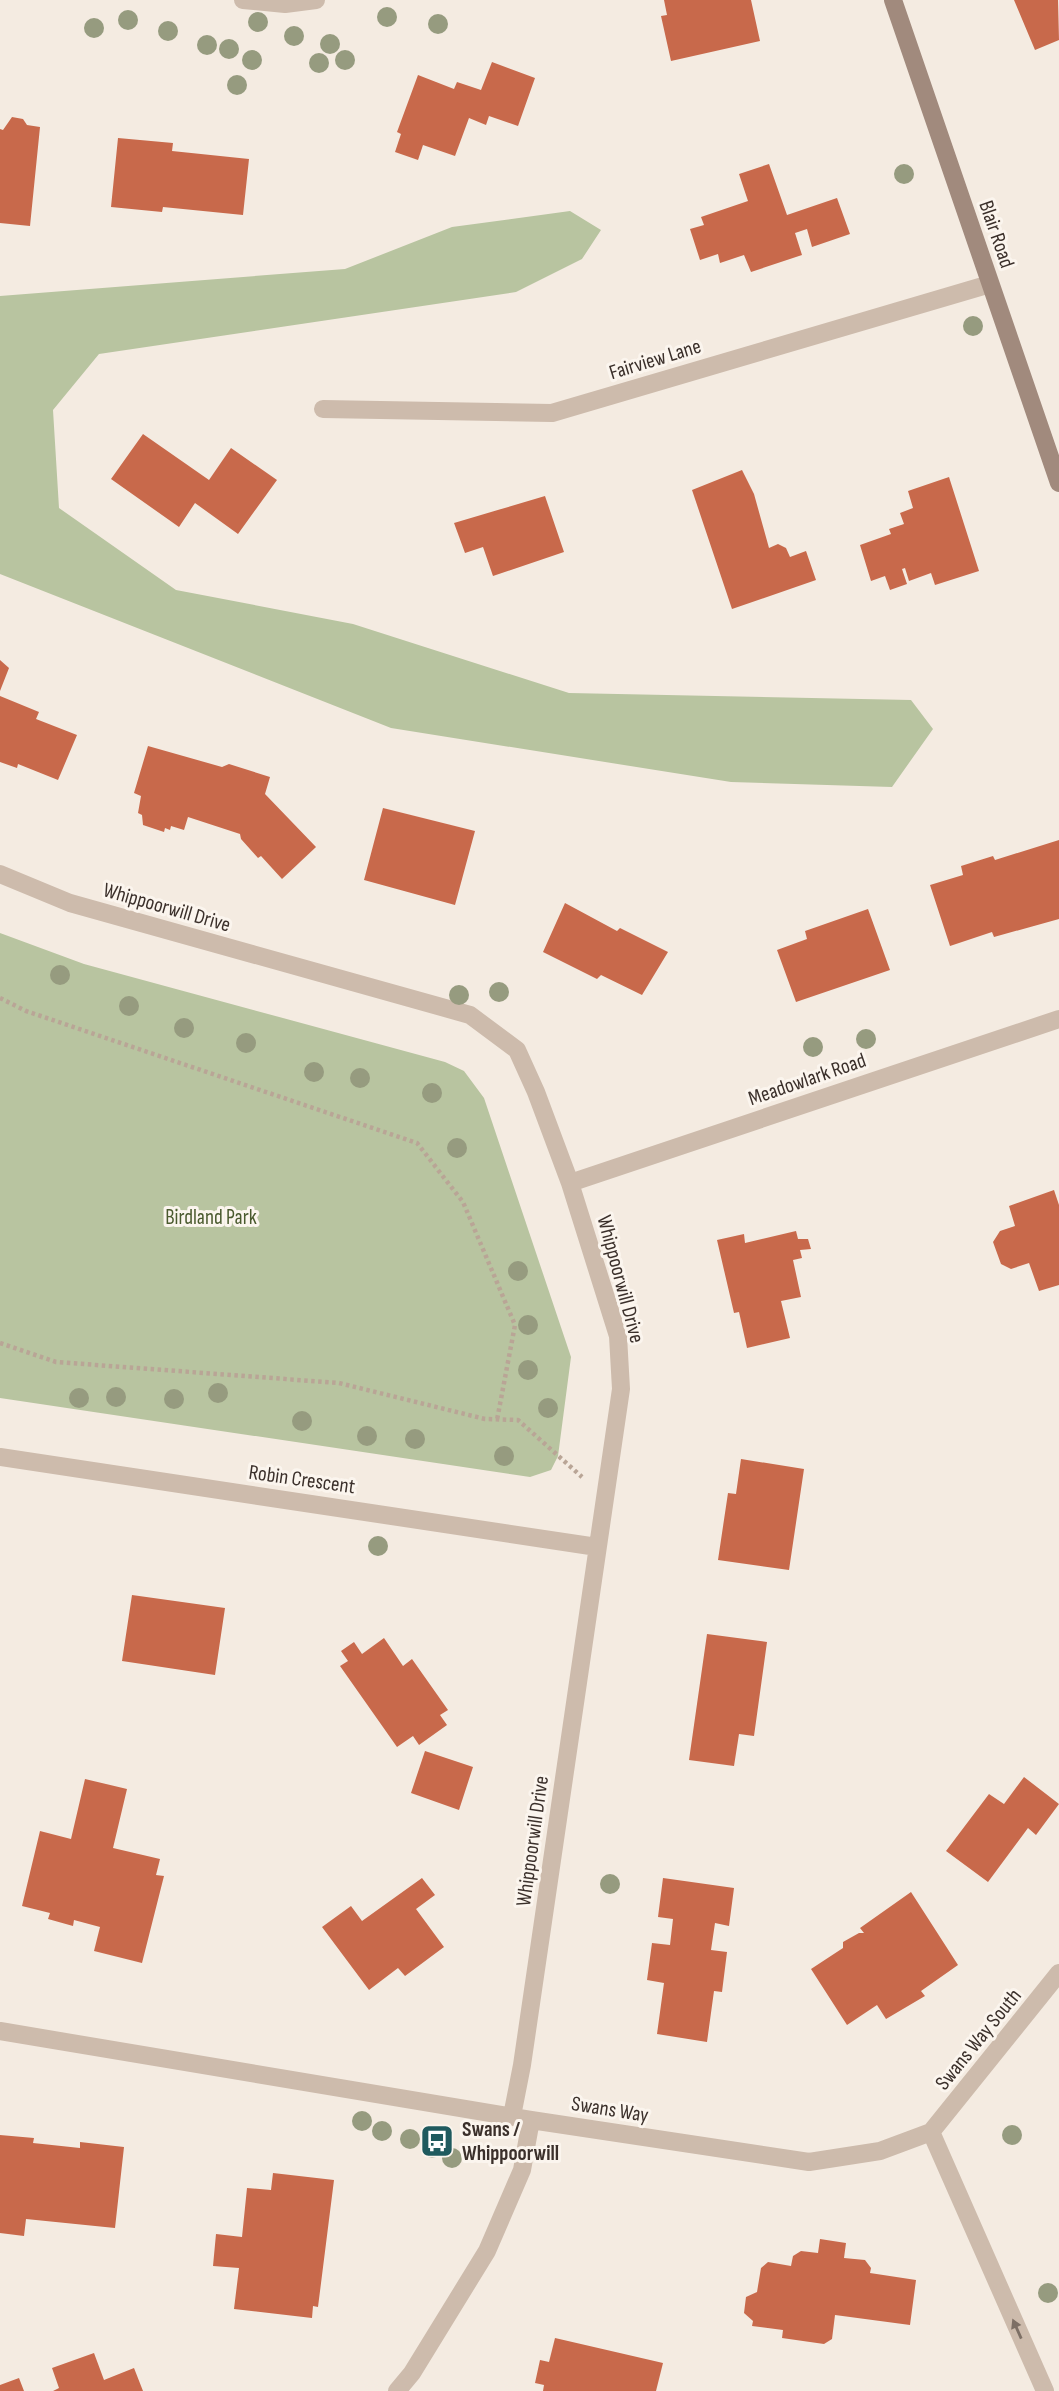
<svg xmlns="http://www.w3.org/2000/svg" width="1059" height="2391" font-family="'Sofia Sans Condensed',sans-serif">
<rect width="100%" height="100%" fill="#f4ebe1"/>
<!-- green -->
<path fill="#b8c4a0" d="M 570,211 L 601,230 L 582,259 L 516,292 L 99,354 L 53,410 L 59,508 L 176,590 L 353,624 L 569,693 L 911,700 L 933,729 L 892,787 L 731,782 L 391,728 L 0,574 L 0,296 L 345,269 L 452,227 Z
M 0,933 L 84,964 L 445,1062 L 464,1071 L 484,1098 L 571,1357 L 558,1456 L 551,1470 L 530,1477 L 0,1398 Z"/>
<!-- building -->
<path fill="#c8694b" d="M 664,0 L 751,0 L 760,41 L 671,61 L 661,16 L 667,15 Z
M 1014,0 L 1058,0 L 1059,40 L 1035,50 Z
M 492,62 L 535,78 L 518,126 L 489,116 L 486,125 L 469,118 L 455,156 L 423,145 L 418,160 L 395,152 L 401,134 L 397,132 L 418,75 L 454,89 L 457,82 L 481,90 Z
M 12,117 L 23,119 L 27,125 L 40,127 L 30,226 L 0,223 L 0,129 L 3,130 Z
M 118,138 L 173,143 L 172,151 L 249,159 L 243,215 L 163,207 L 162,212 L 111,207 Z
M 769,164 L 787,215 L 837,198 L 850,234 L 812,247 L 807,229 L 795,233 L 802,255 L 751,272 L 744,255 L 720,263 L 718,254 L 700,260 L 690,229 L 704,225 L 701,217 L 748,201 L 739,174 Z
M 143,434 L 209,480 L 231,448 L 277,480 L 238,534 L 195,503 L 179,527 L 111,479 Z
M 742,470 L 754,494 L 769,548 L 778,544 L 786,548 L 790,557 L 806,551 L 816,580 L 732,609 L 692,490 Z
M 949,477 L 979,571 L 935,585 L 931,573 L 909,581 L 905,568 L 902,569 L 907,584 L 890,590 L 885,576 L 871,581 L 860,545 L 891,534 L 889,529 L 904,524 L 900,513 L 913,508 L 908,491 Z
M 545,496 L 564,552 L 493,576 L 483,547 L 465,553 L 454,523 Z
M 0,660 L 9,668 L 0,691 Z
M 0,696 L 39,712 L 36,719 L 77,735 L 58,780 L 18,764 L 17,768 L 0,762 Z
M 148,746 L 222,767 L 229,764 L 270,777 L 265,794 L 316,847 L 282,879 L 261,856 L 258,858 L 241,839 L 240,834 L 188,817 L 184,830 L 171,826 L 170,830 L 165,828 L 164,832 L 143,825 L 142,815 L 138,813 L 141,796 L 134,793 Z
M 383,808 L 475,831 L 455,905 L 364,880 Z
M 1059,840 L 1059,919 L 994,937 L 992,932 L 950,946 L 930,885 L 963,875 L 961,866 L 993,856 L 995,860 Z
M 565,903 L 617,931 L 620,928 L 668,952 L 642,995 L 601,975 L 597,979 L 543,952 Z
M 868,909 L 890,970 L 796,1002 L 777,950 L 807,939 L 805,931 Z
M 1054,1190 L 1059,1205 L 1059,1285 L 1039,1291 L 1029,1263 L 1011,1269 L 1001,1264 L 993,1242 L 1000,1231 L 1015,1226 L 1009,1206 Z
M 796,1231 L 798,1239 L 808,1239 L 811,1249 L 800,1250 L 802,1258 L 793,1260 L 801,1297 L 781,1301 L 790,1338 L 747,1348 L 739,1312 L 734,1313 L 717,1240 L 744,1234 L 745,1243 Z
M 741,1459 L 804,1469 L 789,1570 L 718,1560 L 728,1493 L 736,1494 Z
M 132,1595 L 225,1608 L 215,1675 L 122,1661 Z
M 707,1634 L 767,1642 L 754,1736 L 739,1734 L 734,1766 L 689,1760 Z
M 384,1638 L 403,1666 L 412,1659 L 448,1710 L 440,1715 L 447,1725 L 419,1745 L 413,1736 L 397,1747 L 340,1666 L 348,1661 L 341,1651 L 354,1642 L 362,1654 Z
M 425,1751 L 473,1767 L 459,1810 L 411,1793 Z
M 1024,1777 L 1059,1804 L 1036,1835 L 1028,1828 L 988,1882 L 946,1851 L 989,1794 L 1004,1804 Z
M 85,1779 L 127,1789 L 113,1848 L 160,1859 L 156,1875 L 164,1876 L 142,1963 L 94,1951 L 100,1927 L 74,1920 L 73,1926 L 48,1919 L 50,1913 L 22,1906 L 40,1831 L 71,1839 Z
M 422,1878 L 435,1895 L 416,1909 L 444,1947 L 405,1976 L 398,1968 L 369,1990 L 322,1927 L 351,1906 L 362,1921 Z
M 663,1878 L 734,1888 L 729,1926 L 715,1923 L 711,1950 L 727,1952 L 722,1992 L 714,1991 L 707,2042 L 657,2034 L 664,1983 L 647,1980 L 652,1943 L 670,1945 L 673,1919 L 658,1917 Z
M 911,1892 L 958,1965 L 921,1991 L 925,1996 L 886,2019 L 877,2005 L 847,2025 L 811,1969 L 843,1948 L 843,1942 L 859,1933 L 864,1933 L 860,1928 Z
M 0,2135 L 34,2138 L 33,2143 L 80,2148 L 80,2142 L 124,2147 L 115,2228 L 26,2219 L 24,2236 L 0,2233 Z
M 273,2173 L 334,2180 L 318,2307 L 313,2306 L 312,2318 L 234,2309 L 239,2268 L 213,2266 L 216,2234 L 242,2237 L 247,2188 L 271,2190 Z
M 820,2239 L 846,2243 L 844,2258 L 865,2260 L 871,2268 L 870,2273 L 916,2280 L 910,2325 L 835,2315 L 832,2339 L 824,2344 L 782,2338 L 783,2330 L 752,2326 L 753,2321 L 744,2313 L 746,2297 L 757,2292 L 761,2268 L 768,2262 L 791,2266 L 793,2256 L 801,2251 L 818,2253 Z
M 555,2338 L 663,2363 L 656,2391 L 543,2391 L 544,2385 L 535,2383 L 540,2360 L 549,2362 Z
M 94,2353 L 104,2380 L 134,2368 L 143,2391 L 53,2391 L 59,2388 L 52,2368 Z
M 19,2378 L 24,2391 L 0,2391 L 0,2385 Z"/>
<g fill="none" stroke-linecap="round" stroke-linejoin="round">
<!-- path -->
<path stroke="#b9a596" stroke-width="4.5" stroke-dasharray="3.5 3.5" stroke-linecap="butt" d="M 0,998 L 26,1011 L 417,1143 L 463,1202 L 515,1325 L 497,1420
M 0,1343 L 56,1362 L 339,1383 L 485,1419 L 518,1420 L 582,1477"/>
<!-- street -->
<path stroke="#cdbbac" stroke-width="18" d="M 243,0 L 285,4 L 316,0
M 323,409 L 552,413 L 990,284
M 0,874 L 70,903 L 470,1015 L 517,1050 L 536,1092 L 570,1183 L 618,1336 L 621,1389 L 522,2065 L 512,2116
M 570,1183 L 1059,1019
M 0,1457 L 597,1547
M 0,2031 L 531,2120 L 809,2162 L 880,2151 L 931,2132 L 1059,1973
M 931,2132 L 1045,2391
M 397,2391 L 412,2373 L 487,2251 L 522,2170 L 531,2120"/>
<!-- secondary -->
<path stroke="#a18a7d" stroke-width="18" d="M 893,0 L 1059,483"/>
</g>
<!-- trees -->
<g fill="#969b7f">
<circle cx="387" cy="17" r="10"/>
<circle cx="128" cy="20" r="10"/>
<circle cx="258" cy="22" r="10"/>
<circle cx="438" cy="24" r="10"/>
<circle cx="94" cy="28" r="10"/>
<circle cx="168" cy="31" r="10"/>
<circle cx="294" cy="36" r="10"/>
<circle cx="330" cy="44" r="10"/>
<circle cx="207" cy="45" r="10"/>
<circle cx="229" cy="49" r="10"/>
<circle cx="252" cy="60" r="10"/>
<circle cx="345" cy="60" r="10"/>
<circle cx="319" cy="63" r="10"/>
<circle cx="237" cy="85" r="10"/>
<circle cx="904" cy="174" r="10"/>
<circle cx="973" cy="326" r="10"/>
<circle cx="60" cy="975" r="10"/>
<circle cx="499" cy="992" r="10"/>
<circle cx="459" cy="995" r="10"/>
<circle cx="129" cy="1006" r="10"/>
<circle cx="184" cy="1028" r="10"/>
<circle cx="866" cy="1039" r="10"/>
<circle cx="246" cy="1043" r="10"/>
<circle cx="813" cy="1047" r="10"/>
<circle cx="314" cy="1072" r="10"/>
<circle cx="360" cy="1078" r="10"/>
<circle cx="432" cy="1093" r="10"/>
<circle cx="457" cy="1148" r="10"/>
<circle cx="518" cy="1271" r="10"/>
<circle cx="528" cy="1325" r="10"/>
<circle cx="528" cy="1370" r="10"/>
<circle cx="218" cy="1393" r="10"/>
<circle cx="116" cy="1397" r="10"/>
<circle cx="79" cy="1398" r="10"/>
<circle cx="174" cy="1399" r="10"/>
<circle cx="548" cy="1408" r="10"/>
<circle cx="302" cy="1421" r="10"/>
<circle cx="367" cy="1436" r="10"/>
<circle cx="415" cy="1439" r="10"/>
<circle cx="504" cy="1456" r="10"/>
<circle cx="378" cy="1546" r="10"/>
<circle cx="610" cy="1884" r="10"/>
<circle cx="362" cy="2121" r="10"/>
<circle cx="382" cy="2131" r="10"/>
<circle cx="1012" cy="2135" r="10"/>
<circle cx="410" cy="2139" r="10"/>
<circle cx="432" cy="2148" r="10"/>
<circle cx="452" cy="2158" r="10"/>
<circle cx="1048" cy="2293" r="10"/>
</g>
<!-- one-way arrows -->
<defs><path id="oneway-solid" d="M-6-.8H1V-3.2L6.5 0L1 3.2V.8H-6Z" transform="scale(1.75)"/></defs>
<use fill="#7d6f65" href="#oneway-solid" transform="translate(1017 2329) rotate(-114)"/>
<!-- icons -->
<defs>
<symbol id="bus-square" viewBox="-11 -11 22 22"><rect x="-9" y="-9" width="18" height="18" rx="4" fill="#1f5a5e" stroke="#fbf5ee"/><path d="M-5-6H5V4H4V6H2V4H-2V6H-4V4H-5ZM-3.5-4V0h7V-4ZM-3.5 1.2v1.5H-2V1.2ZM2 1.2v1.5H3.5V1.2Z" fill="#fff"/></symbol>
</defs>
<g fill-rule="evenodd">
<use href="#bus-square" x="418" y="2122" width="38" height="38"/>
</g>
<g text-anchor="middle" stroke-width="6" stroke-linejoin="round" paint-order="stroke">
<!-- street labels -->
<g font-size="21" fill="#3b302b" stroke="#fbf5ee">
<text transform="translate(997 234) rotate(71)" y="7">Blair Road</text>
<text transform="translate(655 359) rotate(-17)" y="7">Fairview Lane</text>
<text transform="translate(167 907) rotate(16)" y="7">Whippoorwill Drive</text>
<text transform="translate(807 1079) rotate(-19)" y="7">Meadowlark Road</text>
<text transform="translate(621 1279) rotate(75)" y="7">Whippoorwill Drive</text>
<text transform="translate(302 1479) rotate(8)" y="7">Robin Crescent</text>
<text transform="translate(532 1841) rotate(-82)" y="7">Whippoorwill Drive</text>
<text transform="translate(978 2039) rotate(-51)" y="7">Swans Way South</text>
<text transform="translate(610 2109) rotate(9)" y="7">Swans Way</text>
</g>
<!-- park labels -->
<g font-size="21" fill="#4a5a2e" stroke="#fbf5ee">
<text x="211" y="1224">Birdland Park</text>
</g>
<!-- poi labels -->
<g font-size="21" font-weight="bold" fill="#3b302b" stroke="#fbf5ee" text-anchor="start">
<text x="462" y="2136">Swans /<tspan x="462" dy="24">Whippoorwill</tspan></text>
</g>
</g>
</svg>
